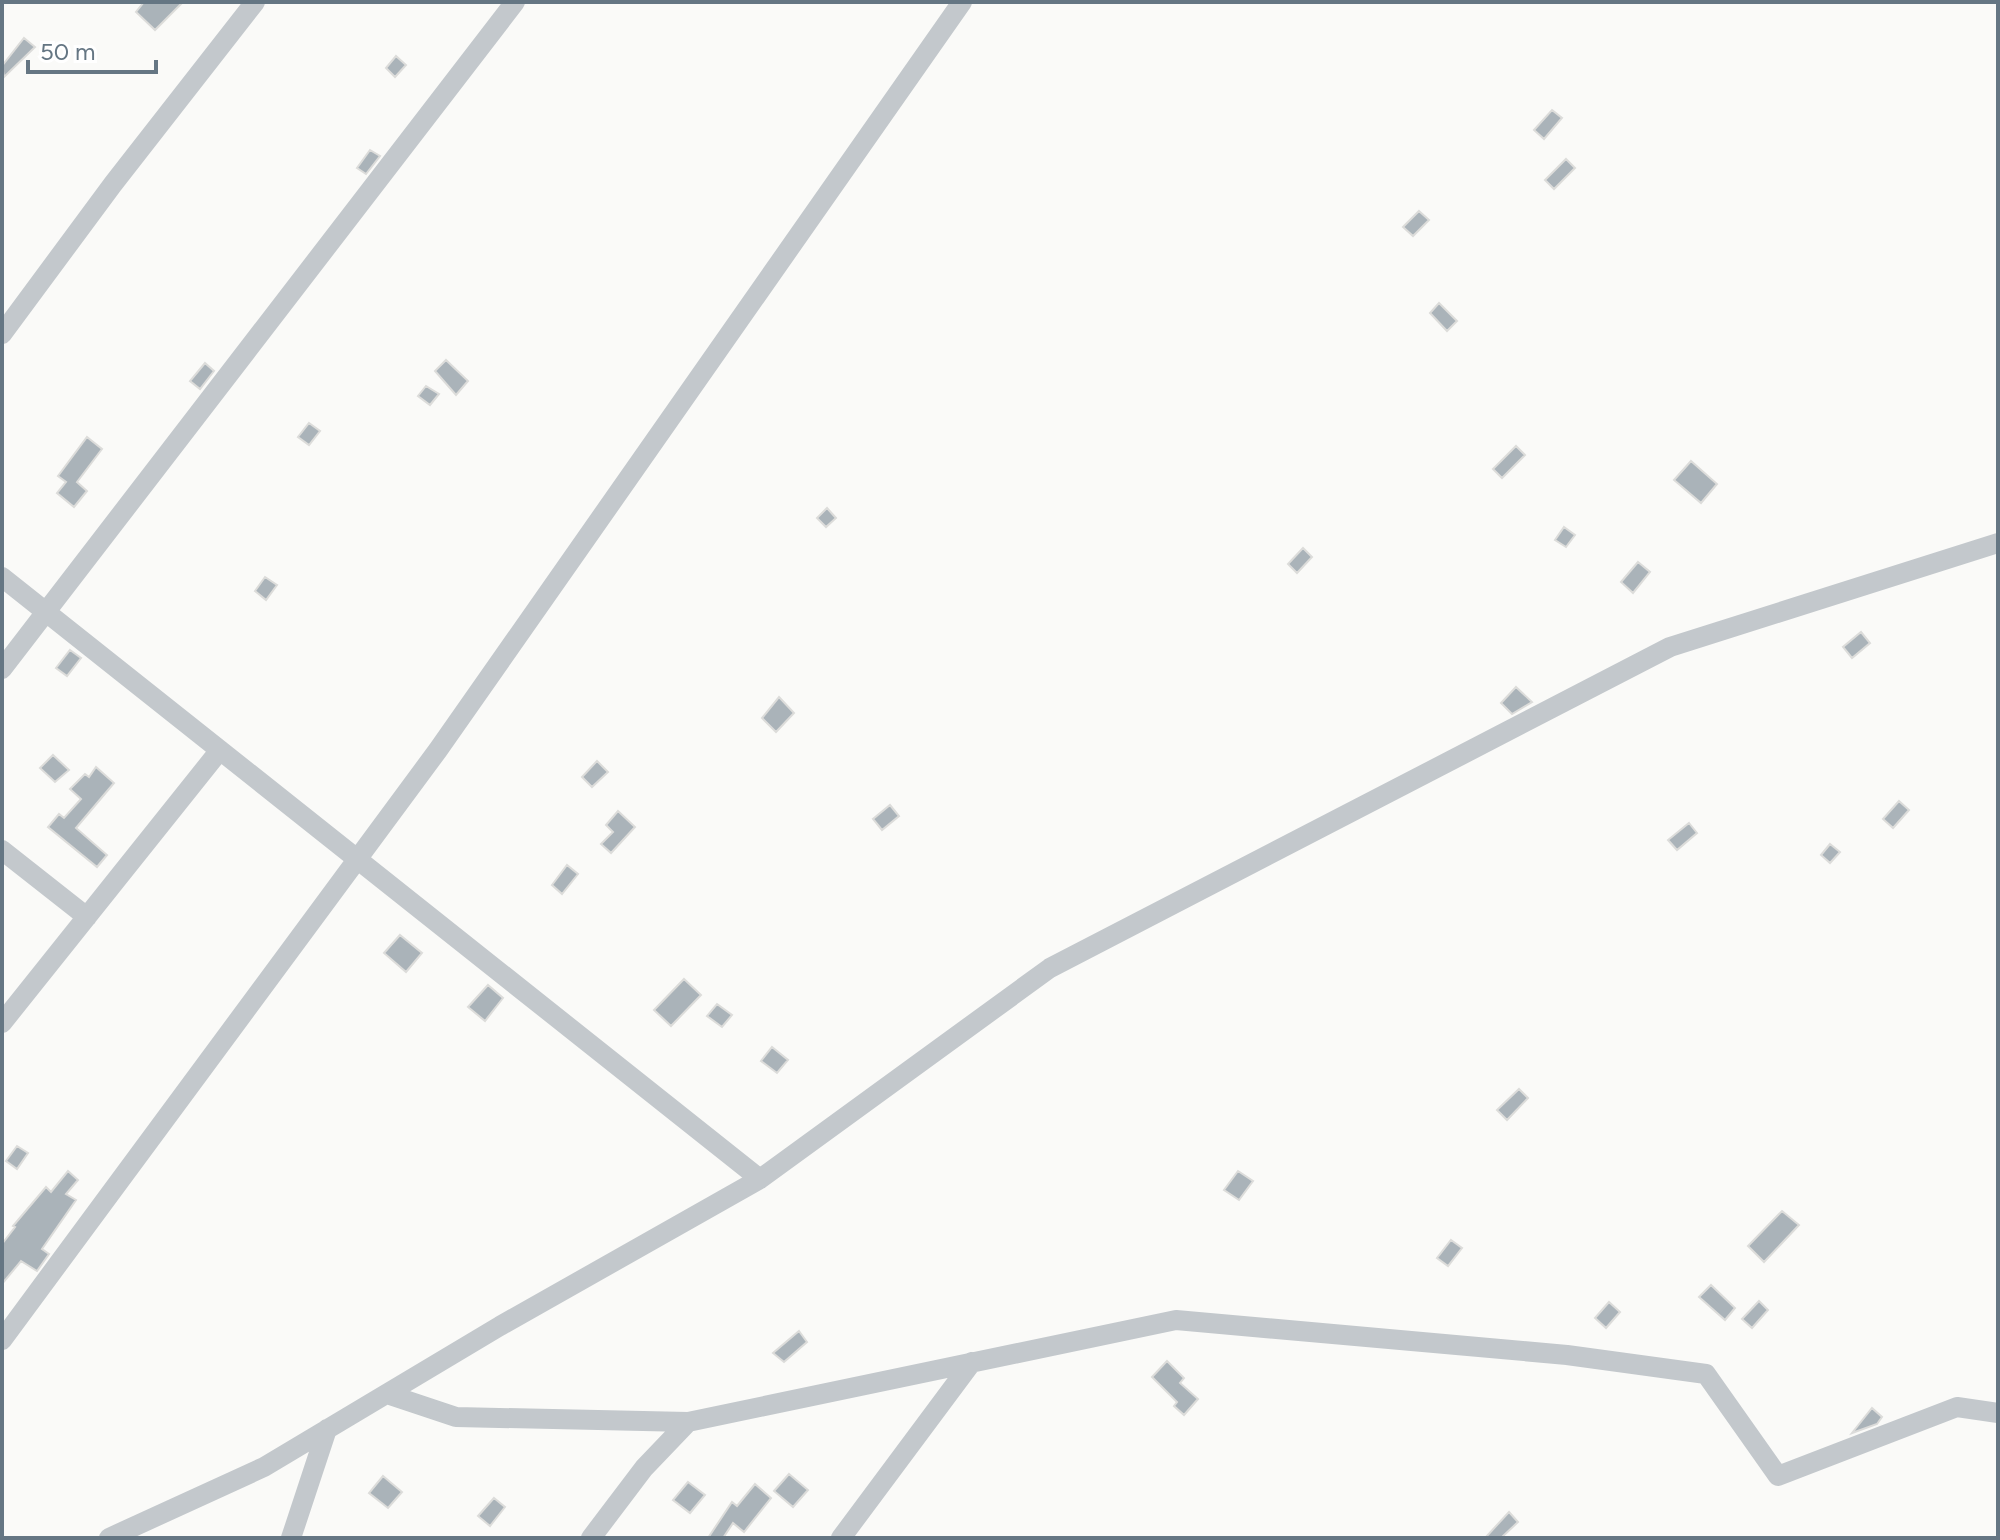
<svg xmlns="http://www.w3.org/2000/svg" width="2000" height="1540" font-family="Figtree,sans-serif">
<rect width="100%" height="100%" fill="#fafaf8"/>
<!-- building -->
<path fill="#aab3b9" stroke="#dcdcda" stroke-width="2" d="M 144,2 L 183,2 L 155,30 L 136,12 Z
M 24,38 L 35,47 L 4,77 L 2,66 Z
M 396,56 L 406,65 L 395,77 L 386,68 Z
M 1552,110 L 1562,118 L 1544,139 L 1534,130 Z
M 370,150 L 380,156 L 366,174 L 357,168 Z
M 1566,159 L 1575,168 L 1554,189 L 1545,180 Z
M 1419,211 L 1429,220 L 1413,236 L 1403,227 Z
M 1439,303 L 1457,321 L 1447,331 L 1430,313 Z
M 446,360 L 468,381 L 456,395 L 435,371 Z
M 205,363 L 214,371 L 200,389 L 190,381 Z
M 426,386 L 439,394 L 430,405 L 418,396 Z
M 309,423 L 320,431 L 309,445 L 298,437 Z
M 87,437 L 102,449 L 77,482 L 87,491 L 74,507 L 57,493 L 66,482 L 58,476 Z
M 1516,446 L 1525,455 L 1502,478 L 1493,469 Z
M 1691,461 L 1717,484 L 1701,503 L 1674,480 Z
M 827,508 L 836,518 L 826,527 L 817,518 Z
M 1564,527 L 1575,535 L 1566,547 L 1555,540 Z
M 1303,548 L 1312,557 L 1297,573 L 1288,564 Z
M 1638,562 L 1650,572 L 1633,593 L 1621,582 Z
M 265,577 L 277,585 L 266,600 L 255,591 Z
M 1861,632 L 1870,643 L 1852,658 L 1843,647 Z
M 70,650 L 81,658 L 67,676 L 56,668 Z
M 1516,687 L 1532,702 L 1512,714 L 1501,703 Z
M 779,697 L 794,713 L 776,732 L 762,718 Z
M 53,755 L 69,770 L 55,782 L 40,768 Z
M 597,761 L 608,772 L 592,787 L 582,777 Z
M 96,767 L 114,783 L 76,828 L 107,855 L 97,867 L 48,827 L 59,814 L 64,818 L 81,799 L 70,789 L 85,774 L 89,777 Z
M 1899,801 L 1909,810 L 1893,828 L 1883,819 Z
M 890,805 L 899,816 L 882,830 L 873,819 Z
M 618,811 L 635,827 L 611,853 L 601,844 L 613,832 L 606,825 Z
M 1689,823 L 1697,833 L 1677,850 L 1668,840 Z
M 1830,844 L 1840,852 L 1830,863 L 1821,855 Z
M 567,865 L 578,874 L 562,894 L 552,885 Z
M 400,935 L 422,953 L 406,972 L 384,953 Z
M 684,979 L 701,995 L 671,1026 L 654,1010 Z
M 488,985 L 503,998 L 485,1021 L 468,1007 Z
M 717,1004 L 732,1015 L 722,1027 L 707,1016 Z
M 772,1047 L 788,1060 L 777,1073 L 761,1061 Z
M 1519,1089 L 1528,1098 L 1507,1120 L 1497,1110 Z
M 17,1146 L 28,1153 L 17,1169 L 6,1161 Z
M 68,1171 L 78,1180 L 66,1194 L 76,1200 L 42,1249 L 49,1254 L 37,1271 L 21,1261 L 2,1284 L 2,1244 L 15,1227 L 13,1226 L 46,1187 L 51,1192 Z
M 1238,1171 L 1253,1181 L 1239,1200 L 1224,1190 Z
M 1782,1211 L 1799,1225 L 1764,1262 L 1748,1246 Z
M 1451,1240 L 1462,1248 L 1448,1266 L 1437,1258 Z
M 1711,1285 L 1735,1308 L 1725,1320 L 1699,1297 Z
M 1759,1301 L 1768,1310 L 1752,1328 L 1742,1319 Z
M 1609,1302 L 1620,1312 L 1606,1328 L 1595,1318 Z
M 799,1331 L 807,1342 L 784,1362 L 773,1353 Z
M 1167,1361 L 1184,1378 L 1180,1383 L 1198,1399 L 1184,1415 L 1174,1406 L 1177,1402 L 1152,1377 Z
M 1872,1408 L 1882,1417 L 1877,1424 L 1852,1433 Z
M 789,1474 L 808,1490 L 793,1507 L 774,1491 Z
M 383,1476 L 402,1492 L 388,1508 L 369,1493 Z
M 688,1482 L 705,1495 L 690,1513 L 673,1500 Z
M 755,1484 L 771,1498 L 744,1532 L 733,1523 L 723,1538 L 708,1538 L 732,1502 L 737,1506 Z
M 494,1498 L 505,1507 L 490,1526 L 478,1516 Z
M 1509,1512 L 1518,1522 L 1501,1538 L 1485,1538 Z"/>
<g fill="none" stroke-linecap="round" stroke-linejoin="round">
<!-- minor -->
<path stroke="#c3c8cc" stroke-width="20" d="M 2,334 L 113,184 L 255,2
M 2,577 L 760,1179
M 2,669 L 515,2
M 2,850 L 87,917
M 2,1023 L 220,750
M 2,1340 L 438,750 L 962,2
M 387,1394 L 456,1417 L 688,1422 L 1176,1320 L 1567,1355 L 1706,1374 L 1778,1476 L 1957,1407 L 1998,1413
M 109,1538 L 264,1467 L 500,1326 L 760,1179 L 1050,968 L 1670,647 L 1998,543
M 291,1538 L 327,1429
M 591,1538 L 644,1468 L 688,1422
M 841,1538 L 972,1362"/>
</g>
<!-- border -->
<rect width="2000" height="1540" fill="none" stroke="#657683" stroke-width="8"/>
<!-- scale -->
<path d="M28 60v12h128v-12" fill="none" stroke="#657683" stroke-width="4"/>
<text x="40" y="60" font-size="24" fill="#657683" stroke="#ffffff" stroke-width="6" paint-order="stroke">50 m</text>
</svg>
